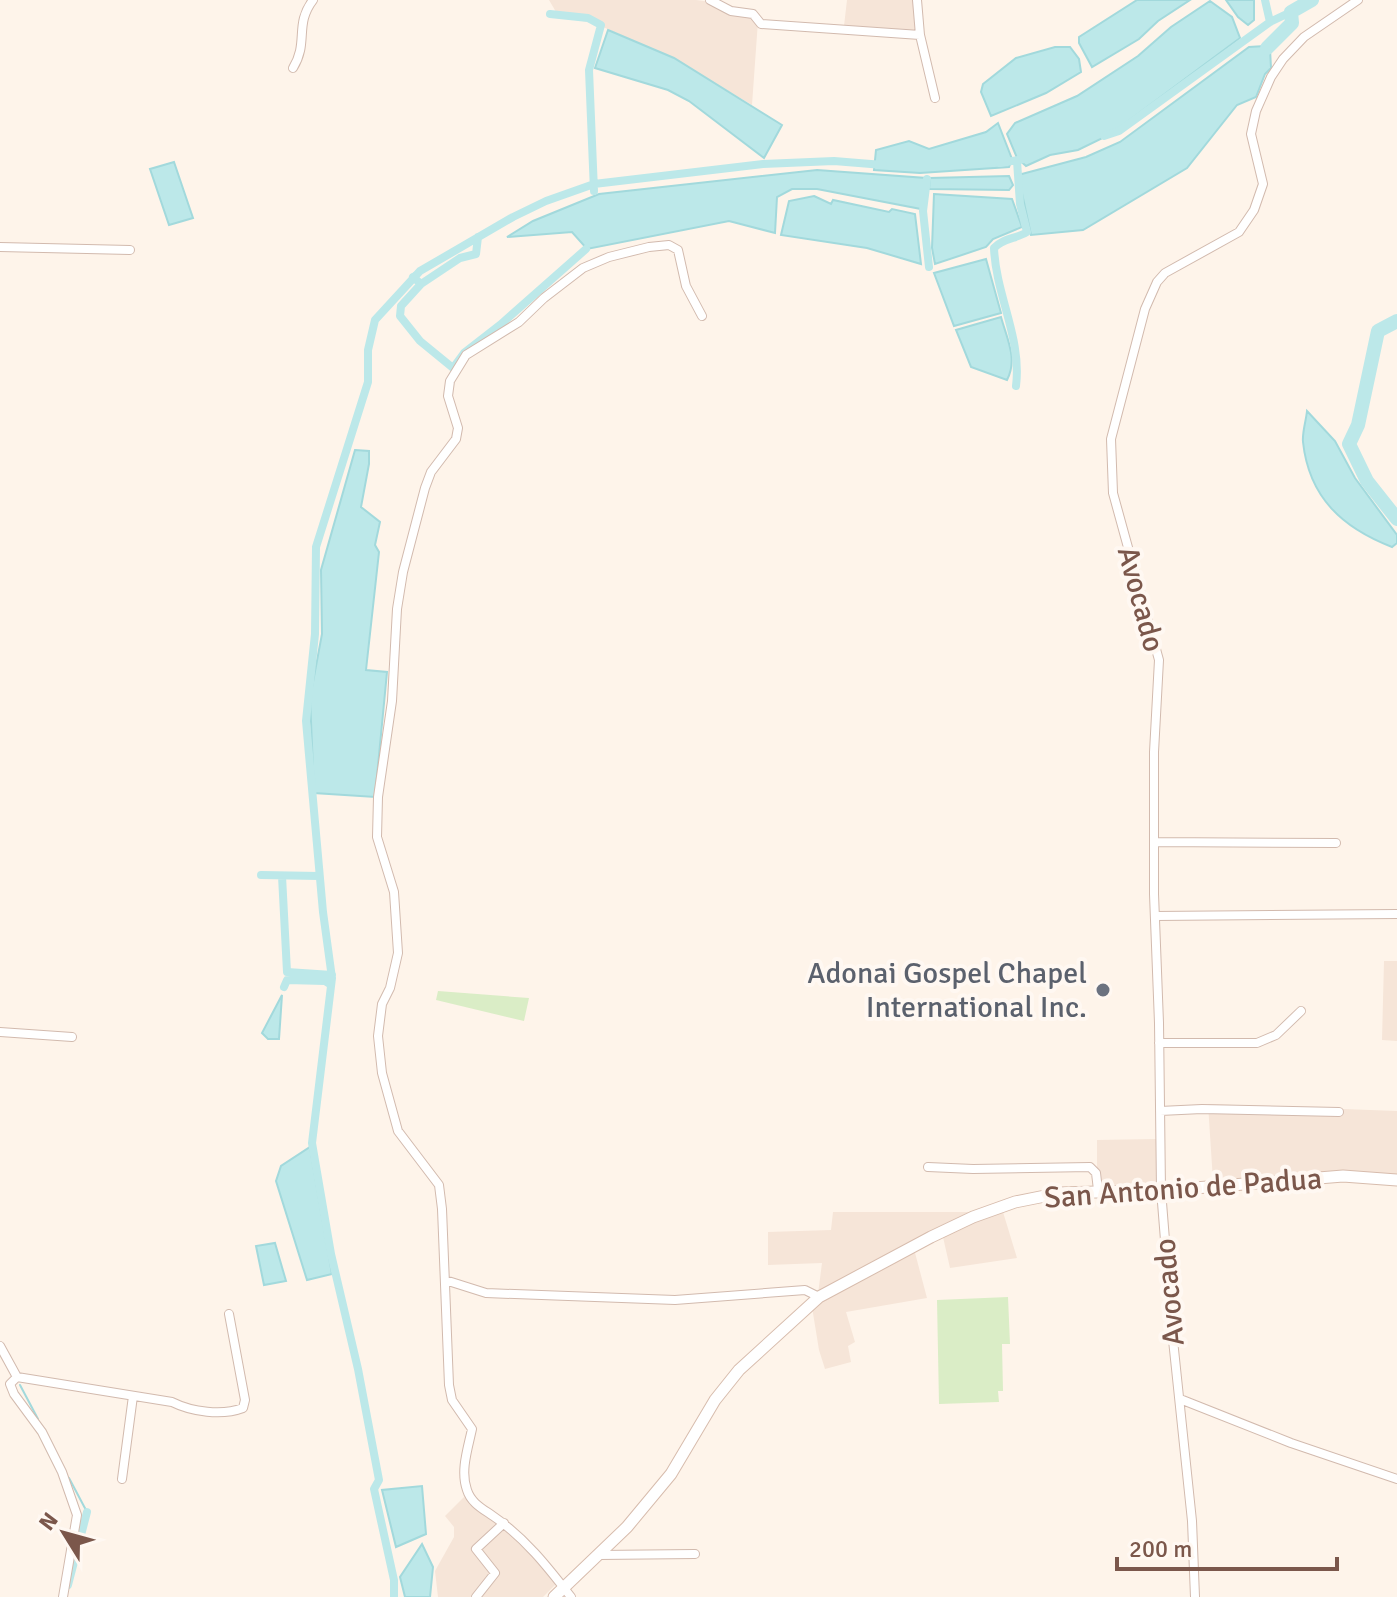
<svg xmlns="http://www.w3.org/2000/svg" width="1397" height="1597" font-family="Signika,sans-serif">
<rect width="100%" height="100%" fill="#fef4ea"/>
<!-- residential -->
<path fill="#f6e5d8" d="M 549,0 L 696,0 L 711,2 L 748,15 L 758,21 L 752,105 L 673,58 L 594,23 L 559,17 Z
M 847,0 L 915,0 L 917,31 L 844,26 Z
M 1384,961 L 1397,961 L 1397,1041 L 1382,1040 Z
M 1208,1104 L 1397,1111 L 1397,1175 L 1342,1171 L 1213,1181 Z
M 1156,1139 L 1159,1186 L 1097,1186 L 1097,1140 Z
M 833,1212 L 969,1212 L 818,1294 L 822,1263 L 768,1265 L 768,1232 L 831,1230 Z
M 1003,1212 L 1017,1258 L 950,1268 L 943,1237 L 974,1221 Z
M 914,1249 L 927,1298 L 846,1312 L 855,1342 L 848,1346 L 851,1362 L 825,1369 L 819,1350 L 812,1307 Z
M 464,1497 L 501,1524 L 558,1582 L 543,1597 L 438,1597 L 435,1571 L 454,1537 L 454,1527 L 445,1516 Z"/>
<!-- green -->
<path fill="#daedc6" d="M 438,991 L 529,998 L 524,1021 L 436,1000 Z
M 1008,1297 L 1010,1344 L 1002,1344 L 1003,1391 L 998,1391 L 999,1402 L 939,1404 L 937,1300 Z"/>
<!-- water -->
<path fill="#bce8e9" stroke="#a2d9dc" stroke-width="2" d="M 1137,0 L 1190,0 L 1158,21 L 1139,39 L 1092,67 L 1079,43 L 1079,37 Z
M 1226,0 L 1254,0 L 1254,20 L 1248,25 L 1238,17 Z
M 1210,1 L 1232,17 L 1240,38 L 1111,134 L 1078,150 L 1050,155 L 1026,166 L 1017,158 L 1007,134 L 1015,123 L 1077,96 L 1138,56 L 1171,27 Z
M 608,30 L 674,58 L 782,125 L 764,158 L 689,101 L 668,90 L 595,68 Z
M 1265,46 L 1270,49 L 1271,68 L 1265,74 L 1256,97 L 1237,105 L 1187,168 L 1083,230 L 1031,235 L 1018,175 L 1086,157 L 1120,142 L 1249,47 Z
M 1055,47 L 1070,47 L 1079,59 L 1081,72 L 1046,93 L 991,116 L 981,92 L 983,84 L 1016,58 Z
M 998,123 L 1012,159 L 1009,167 L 920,173 L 874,170 L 876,150 L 909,141 L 929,149 L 986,132 Z
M 174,162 L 193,218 L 169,225 L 150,169 Z
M 817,170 L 926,178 L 921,209 L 817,189 L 792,189 L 777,197 L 775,233 L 729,221 L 587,249 L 572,232 L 507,237 L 533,221 L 599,194 Z
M 1009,176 L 1013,185 L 1009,190 L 929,189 L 930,178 Z
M 934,194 L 1012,199 L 1022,227 L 993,239 L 986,247 L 935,264 L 932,248 Z
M 814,196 L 831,204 L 833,200 L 889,212 L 892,209 L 915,214 L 921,264 L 867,248 L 781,235 L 789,201 Z
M 986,259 L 1001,313 L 954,326 L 934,273 Z
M 1001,317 C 1007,339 1018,359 1007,380 L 971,367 L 956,330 Z
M 1307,411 L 1335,441 L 1355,478 L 1397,535 L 1397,543 L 1392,547 C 1343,528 1309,498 1303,442 C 1302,433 1306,421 1307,411 Z
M 355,450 L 369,451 L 369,464 L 361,507 L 380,522 L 375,545 L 379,552 L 366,670 L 387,672 L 375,797 L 314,793 L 310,698 L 322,634 L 321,570 Z
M 282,995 L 279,1039 L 268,1039 L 262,1033 Z
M 310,1147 L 332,1274 L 307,1280 L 276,1181 L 281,1166 Z
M 275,1243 L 286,1281 L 264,1285 L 256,1246 Z
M 422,1486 L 426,1534 L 396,1547 L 382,1490 Z
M 422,1544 L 433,1567 L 430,1597 L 405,1597 L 400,1577 Z"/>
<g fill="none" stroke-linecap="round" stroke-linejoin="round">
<!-- stream -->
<path stroke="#a2d9dc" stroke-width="2" d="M 20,1385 L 38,1419
M 69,1478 L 87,1512"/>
<!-- canal -->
<path stroke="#bce8e9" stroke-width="8" d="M 1265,0 L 1270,22
M 550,14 L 588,18 L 601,25 L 589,70 L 594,191
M 1104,136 L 1119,131 L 1270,22 L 1291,12
M 1000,163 L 1030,158
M 927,179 L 923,211 L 929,267
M 413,277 L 421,284 L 401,306 L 400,316 L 420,341 L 453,368 L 464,353 L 500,325 L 586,249
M 421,284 L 460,258 L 476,254 L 478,237
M 1016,386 C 1022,338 996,296 994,248 C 1003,238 1016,239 1027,232 L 1020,204 L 1017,161
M 261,875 L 319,876
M 282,876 L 287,972 L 332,975
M 284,987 L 287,980 L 325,981 L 331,985
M 68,1585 L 87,1512
M 394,1597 L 394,1580 L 374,1489 L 379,1480 L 358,1369 L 331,1254 L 312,1143 L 332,978 L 323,912 L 306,721 L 315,634 L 316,547 L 368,382 L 368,350 L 375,320 L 420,271 L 513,217 L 546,201 L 594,184 L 763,164 L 834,161 L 883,165"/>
<!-- river -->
<path stroke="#bce8e9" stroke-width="14" d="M 1267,48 L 1292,23 L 1291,12 L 1312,0
M 1397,321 L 1378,331 L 1358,425 L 1349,444 L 1367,481 L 1397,519"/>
<defs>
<path id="street" d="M 710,0 L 731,11 L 753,14 L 761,24 L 920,35 L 935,98
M 917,0 L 920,35
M 293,68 C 309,42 294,25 313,0
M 0,247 L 130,250
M 1155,842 L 1336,843
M 1155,916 L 1397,914
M 0,1032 L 72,1037
M 1159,1043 L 1257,1043 L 1276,1035 L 1301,1011
M 1160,1111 L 1202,1109 L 1339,1112
M 928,1167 L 973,1169 L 1090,1167 L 1096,1173 L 1098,1190
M 445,1280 L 486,1293 L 675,1300 L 805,1290 L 819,1297
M 0,1346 L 17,1377 L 10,1384 L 14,1394 L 42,1432 L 62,1472 L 77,1515 L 63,1597
M 17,1377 L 172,1402 C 192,1412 222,1416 243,1408 L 245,1400 L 229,1314
M 1180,1399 L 1291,1443 L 1397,1479
M 122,1479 L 133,1396
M 598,1555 L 695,1554
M 476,1597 L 495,1573 L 476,1549 L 504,1523
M 571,1597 C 547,1566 525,1538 493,1516 C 483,1509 471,1503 467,1490 C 460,1471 468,1448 472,1429 L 452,1400 L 449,1385 L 442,1209 L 439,1185 L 398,1131 L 382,1073 L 378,1036 L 382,1004 L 390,988 L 398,953 L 394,892 L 377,837 L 378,797 L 392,701 L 397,609 L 403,572 L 425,488 L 431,472 L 456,439 L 458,428 L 448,396 L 450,381 L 466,355 L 519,322 L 544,298 L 583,268 L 609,257 L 649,247 L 669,245 L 678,250 L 686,286 L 702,316
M 1195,1597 L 1192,1521 L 1173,1340 L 1161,1190 L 1159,1023 L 1154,894 L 1154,752 L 1159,660 L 1113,493 L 1111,439 L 1145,309 L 1157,282 L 1165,273 L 1239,232 L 1254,210 L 1263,184 L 1251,134 L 1256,111 L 1271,77 L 1283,59 L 1304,37 L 1358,0"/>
<path id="secondary" d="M 554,1597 L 627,1527 L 671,1474 L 715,1400 L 739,1370 L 819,1297 L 931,1237 L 973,1217 L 1015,1202 L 1060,1193 L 1170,1190 L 1343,1176 L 1397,1180"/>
</defs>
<!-- street casing -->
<use href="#street" stroke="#d2baae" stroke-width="10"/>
<!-- secondary casing -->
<use href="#secondary" stroke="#d7bcad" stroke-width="13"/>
<!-- street -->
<use href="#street" stroke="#fff" stroke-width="8"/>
<!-- secondary -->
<use href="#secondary" stroke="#fff" stroke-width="11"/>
</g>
<!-- markers -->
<circle fill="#6b7280" stroke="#fff8f2" stroke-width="3" cx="1103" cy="990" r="8"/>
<g text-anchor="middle" stroke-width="8" stroke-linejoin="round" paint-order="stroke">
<!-- street labels -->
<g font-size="30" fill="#7b574b" stroke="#fff8f2">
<text transform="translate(1141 599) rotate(75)" y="10">Avocado</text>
<text transform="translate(1183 1188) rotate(-4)" y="10">San Antonio de Padua</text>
<text transform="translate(1169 1292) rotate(-95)" y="10">Avocado</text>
</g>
<!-- worship labels -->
<g font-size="30" fill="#5b616d" stroke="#fff8f2" text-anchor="end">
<text x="1087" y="983">Adonai Gospel Chapel<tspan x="1087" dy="34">International Inc.</tspan></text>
</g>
</g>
<!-- north arrow -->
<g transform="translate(64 1533) rotate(307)" stroke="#fff8f2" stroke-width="6" paint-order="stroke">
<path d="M0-6L14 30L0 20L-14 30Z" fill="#7b574b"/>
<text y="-12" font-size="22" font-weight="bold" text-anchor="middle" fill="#7b574b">N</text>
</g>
<!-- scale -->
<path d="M1117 1557v12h220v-12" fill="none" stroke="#7b574b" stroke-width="4"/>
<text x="1129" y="1557" font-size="24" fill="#7b574b" stroke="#fff8f2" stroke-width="6" paint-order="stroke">200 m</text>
</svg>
